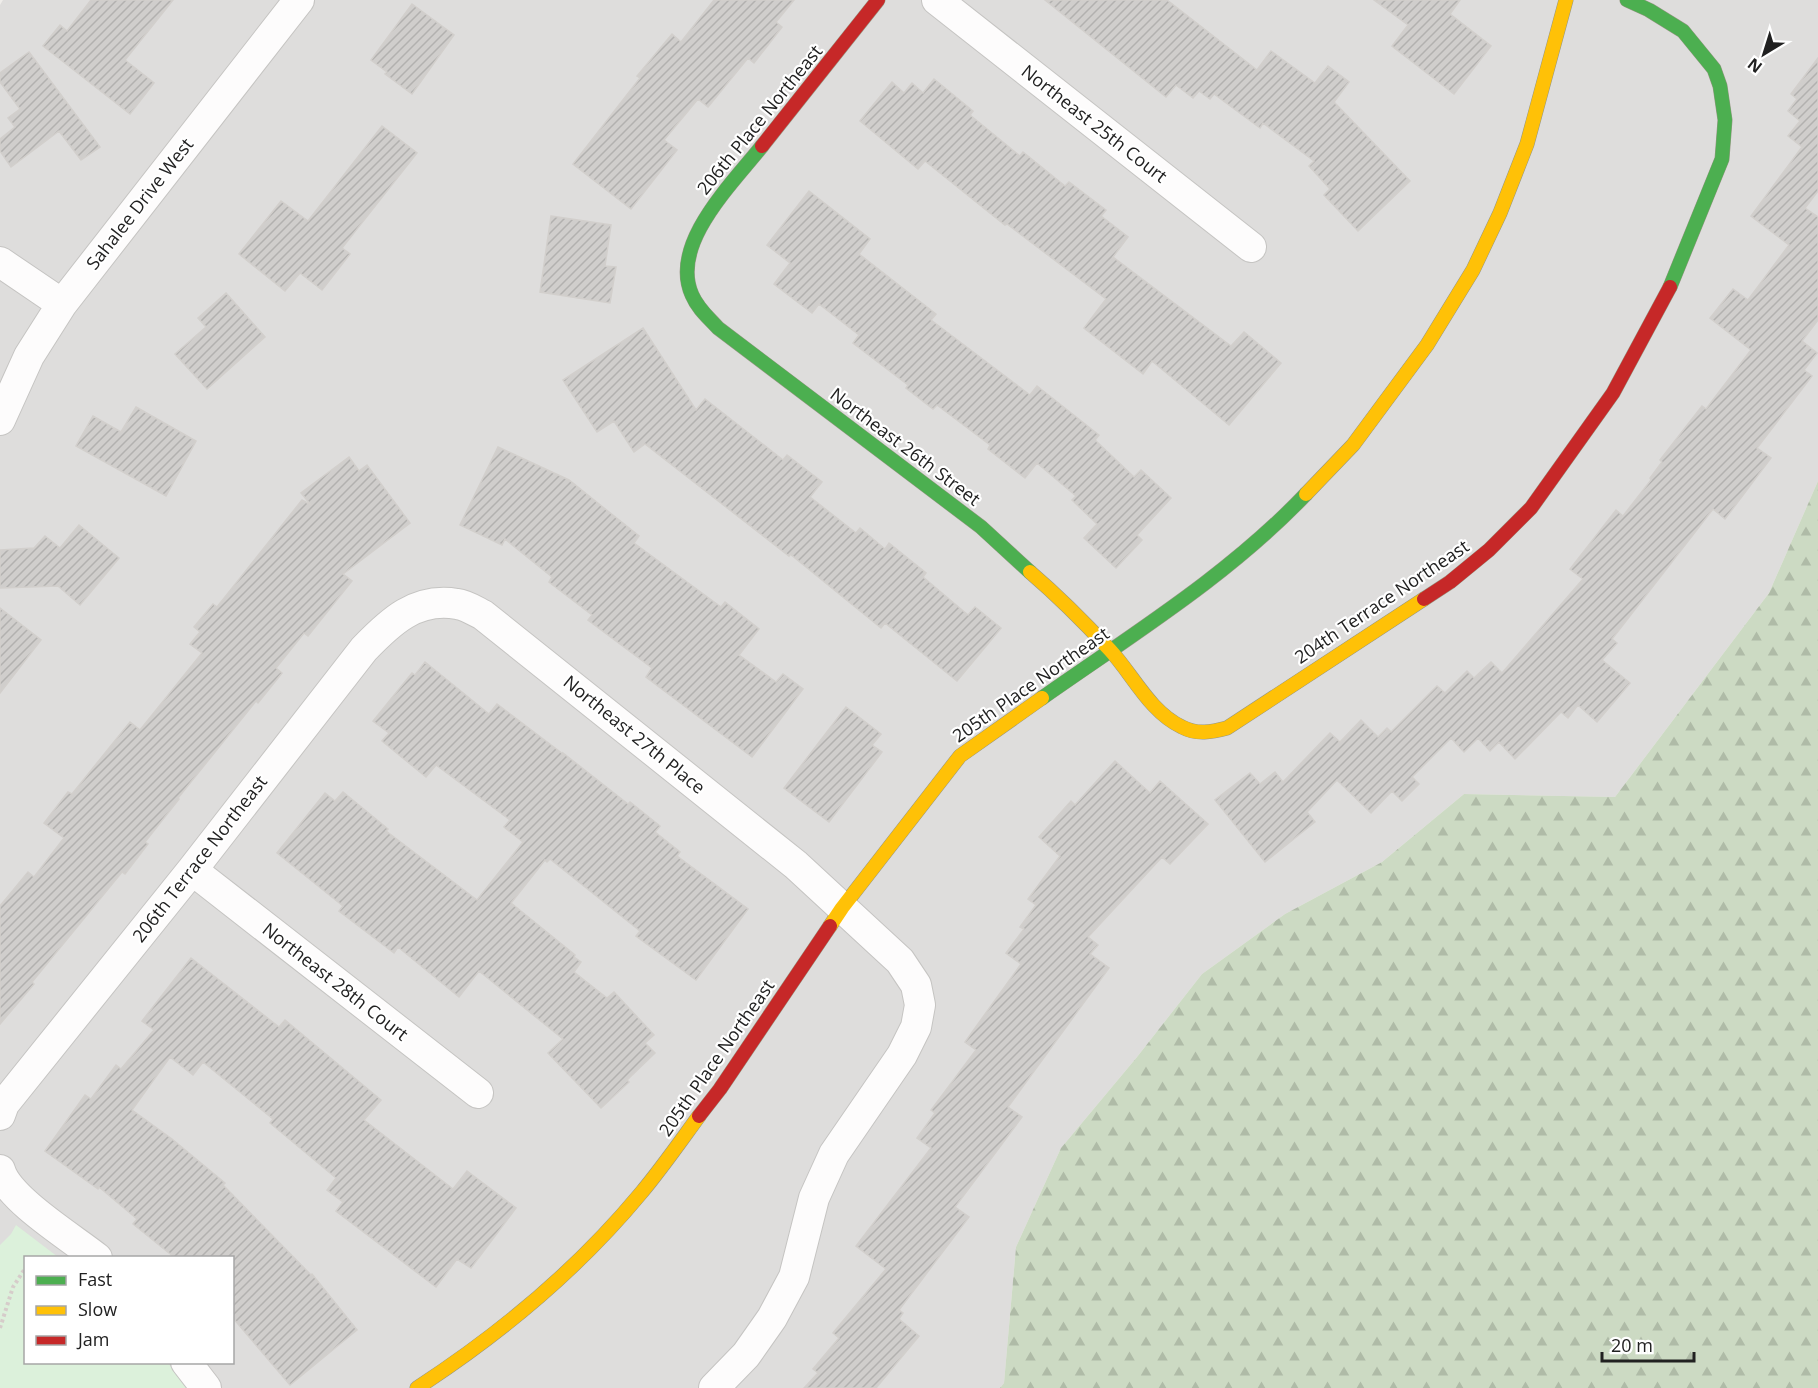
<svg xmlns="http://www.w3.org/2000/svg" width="1818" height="1388" font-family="'Open Sans',sans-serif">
<defs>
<pattern id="forest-firs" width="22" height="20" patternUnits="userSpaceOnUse" patternTransform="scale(1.5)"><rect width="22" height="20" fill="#ccdac3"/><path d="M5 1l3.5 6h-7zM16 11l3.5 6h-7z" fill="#afbba7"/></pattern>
<pattern id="building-hatch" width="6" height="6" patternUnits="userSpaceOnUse" patternTransform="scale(1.5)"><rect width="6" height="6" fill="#d0cecc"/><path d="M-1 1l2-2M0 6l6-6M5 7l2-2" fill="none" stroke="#b2b1af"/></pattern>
</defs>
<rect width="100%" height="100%" fill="#efedea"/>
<!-- residential -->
<path fill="#dedddc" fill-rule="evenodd" d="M 3,0 L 1818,0 L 1818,481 L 1769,593 L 1615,797 L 1464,794 L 1382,862 L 1285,914 L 1202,974 L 1137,1057 L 1061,1148 L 1016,1247 L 1004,1383 L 1000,1388 L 0,1388 L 0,5 ZM 26,1258 L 232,1258 L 232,1362 L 26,1362 Z"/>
<!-- forest -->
<path fill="url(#forest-firs)" d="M 1818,481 L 1818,1388 L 1000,1388 L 1004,1383 L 1016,1247 L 1061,1148 L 1137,1057 L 1202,974 L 1285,914 L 1382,862 L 1464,794 L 1615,797 L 1769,593 Z"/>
<!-- park -->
<path fill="#dcf1db" d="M 16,1225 L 58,1257 L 26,1258 L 26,1362 L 168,1363 L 187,1388 L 0,1388 L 0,1245 L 11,1234 Z"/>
<!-- building -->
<path fill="url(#building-hatch)" stroke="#d2cfcc" stroke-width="1.5" d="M 91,0 L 173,0 L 125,60 L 154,83 L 130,114 L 43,46 L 60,25 L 67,31 Z
M 714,0 L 794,0 L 776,22 L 782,27 L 754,63 L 748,58 L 708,107 L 698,99 L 664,140 L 677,150 L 631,209 L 573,164 L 640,78 L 637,76 L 672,34 L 681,42 Z
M 1045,0 L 1167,0 L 1257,70 L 1271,51 L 1315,83 L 1328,66 L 1349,82 L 1334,102 L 1410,181 L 1358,231 L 1324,195 L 1330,189 L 1309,166 L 1314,161 L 1263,123 L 1260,128 L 1214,94 L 1210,99 L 1199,91 L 1193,98 L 1176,85 L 1166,97 Z
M 1374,0 L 1460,0 L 1450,14 L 1491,46 L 1454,94 L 1392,46 L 1408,25 Z
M 412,4 L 454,35 L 412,94 L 385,74 L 387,72 L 371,60 Z
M 29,52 L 100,147 L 81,160 L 59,131 L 11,167 L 0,151 L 0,139 L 15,127 L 8,118 L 20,109 L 0,82 L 0,73 Z
M 1818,58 L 1818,191 L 1805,208 L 1818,217 L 1818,320 L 1802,341 L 1817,353 L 1804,370 L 1812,376 L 1757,448 L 1771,458 L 1725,519 L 1713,509 L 1612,639 L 1617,643 L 1602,660 L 1630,683 L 1597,722 L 1578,705 L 1568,718 L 1561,712 L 1515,759 L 1499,742 L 1490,751 L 1478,738 L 1464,752 L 1451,738 L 1412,777 L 1419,784 L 1402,801 L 1392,791 L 1371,813 L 1337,780 L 1307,812 L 1315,822 L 1265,862 L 1215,800 L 1250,773 L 1260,784 L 1275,772 L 1283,782 L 1330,733 L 1340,742 L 1361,720 L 1378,737 L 1387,728 L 1391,732 L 1437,686 L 1445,693 L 1467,671 L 1474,678 L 1491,662 L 1502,673 L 1583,579 L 1570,569 L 1616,510 L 1623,516 L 1651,480 L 1650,478 L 1662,462 L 1660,460 L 1702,406 L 1706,409 L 1751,350 L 1710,318 L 1733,289 L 1748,300 L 1789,245 L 1751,216 L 1802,147 L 1788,136 L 1800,121 L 1788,111 L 1797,99 L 1791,94 Z
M 934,79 L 973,111 L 970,115 L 1020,156 L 1023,152 L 1065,186 L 1069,182 L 1106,210 L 1101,216 L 1128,237 L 1113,257 L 1231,346 L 1244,332 L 1281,363 L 1229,425 L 1152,361 L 1143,374 L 1084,328 L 1106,299 L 1007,224 L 1005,225 L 925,161 L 918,169 L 860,121 L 892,82 L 904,93 L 912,83 L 923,93 Z
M 382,126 L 417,153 L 342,248 L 350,254 L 322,290 L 300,273 L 285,291 L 239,254 L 281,201 L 308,221 Z
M 809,191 L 870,239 L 859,254 L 936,314 L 931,320 L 1030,395 L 1037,386 L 1099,435 L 1095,440 L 1134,477 L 1141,470 L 1171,498 L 1137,535 L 1142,540 L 1116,568 L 1084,538 L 1097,524 L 1072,500 L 1076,496 L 1037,463 L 1025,478 L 988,449 L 990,445 L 937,405 L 933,409 L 906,388 L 908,385 L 853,343 L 859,335 L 819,304 L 812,313 L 774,284 L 790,263 L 767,245 Z
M 551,216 L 611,225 L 605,266 L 616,267 L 610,303 L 540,292 Z
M 226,293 L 265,337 L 207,389 L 175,354 L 206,327 L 198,318 Z
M 643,328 L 696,410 L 705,399 L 783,460 L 787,455 L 822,482 L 810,497 L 856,533 L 860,528 L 885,549 L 889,543 L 926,573 L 923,577 L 968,615 L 975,607 L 1001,628 L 957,681 L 885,623 L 881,628 L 790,554 L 789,556 L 645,444 L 634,452 L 614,421 L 597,432 L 563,380 Z
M 136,407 L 196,441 L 166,496 L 76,446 L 93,416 L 121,432 Z
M 498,447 L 569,480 L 639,536 L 634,543 L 721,607 L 725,602 L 759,629 L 739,655 L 776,682 L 783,674 L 803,689 L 752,757 L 646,677 L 652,668 L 588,620 L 592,615 L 549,582 L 552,577 L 505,539 L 502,545 L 460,525 Z
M 349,457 L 359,471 L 367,465 L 410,523 L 343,574 L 352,581 L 308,636 L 304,633 L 276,668 L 282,673 L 258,703 L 256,701 L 178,798 L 179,799 L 145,842 L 148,844 L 125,874 L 122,872 L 32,982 L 34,984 L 0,1024 L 0,906 L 28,872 L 34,877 L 64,838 L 44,823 L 68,792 L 72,794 L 130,722 L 140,730 L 202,653 L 190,644 L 200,632 L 194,627 L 213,604 L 217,607 L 302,500 L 311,505 L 301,493 Z
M 79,525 L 119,558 L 80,605 L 58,586 L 0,588 L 0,550 L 34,548 L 45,536 L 60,548 Z
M 0,608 L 41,640 L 0,693 Z
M 425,662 L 489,714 L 497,704 L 563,754 L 563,753 L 628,804 L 630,802 L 660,826 L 655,832 L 680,852 L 677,856 L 748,909 L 696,980 L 636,936 L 640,931 L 550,859 L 547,862 L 545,860 L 511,903 L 575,955 L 574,957 L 581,962 L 574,972 L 607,998 L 614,992 L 654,1035 L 645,1043 L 655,1053 L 627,1080 L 629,1082 L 601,1108 L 548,1053 L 563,1039 L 479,971 L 459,997 L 398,947 L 394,953 L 339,911 L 343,906 L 277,853 L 325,793 L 335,801 L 343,792 L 388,829 L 386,831 L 477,900 L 523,842 L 504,827 L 510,820 L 436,765 L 426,777 L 382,741 L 389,733 L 373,721 L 412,673 L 415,675 Z
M 846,707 L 881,734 L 872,745 L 882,752 L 829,822 L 784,788 Z
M 1115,761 L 1150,793 L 1160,781 L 1208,824 L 1170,864 L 1162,857 L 1088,937 L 1098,945 L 1090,954 L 1109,968 L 1008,1107 L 1022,1117 L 955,1207 L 969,1217 L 899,1310 L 903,1313 L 899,1319 L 919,1336 L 876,1388 L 804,1388 L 818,1373 L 813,1369 L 839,1338 L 833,1333 L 886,1269 L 856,1246 L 931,1148 L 917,1138 L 935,1113 L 931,1110 L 976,1050 L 965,1042 L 1021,964 L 1006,953 L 1024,929 L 1020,927 L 1036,905 L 1028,899 L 1060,856 L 1039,837 L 1071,801 L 1075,805 Z
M 191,958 L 279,1027 L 285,1020 L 381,1100 L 364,1120 L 453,1189 L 467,1171 L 516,1208 L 471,1268 L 457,1259 L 436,1287 L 336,1211 L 343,1202 L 327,1190 L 336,1178 L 270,1123 L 273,1119 L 203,1062 L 193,1075 L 170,1057 L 132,1110 L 172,1139 L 225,1183 L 223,1185 L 311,1275 L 312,1274 L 357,1330 L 290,1385 L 232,1317 L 232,1257 L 174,1257 L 133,1224 L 137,1219 L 99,1187 L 98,1189 L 45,1151 L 85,1095 L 91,1099 L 116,1065 L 121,1069 L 154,1030 L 142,1021 Z"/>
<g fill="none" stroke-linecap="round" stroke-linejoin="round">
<defs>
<path id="street" d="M 937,0 L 1251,247
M 0,262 L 62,304
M 0,420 L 29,356 L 62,304 L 299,0
M 192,870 L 478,1093
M 0,1115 L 4,1104 L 192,870 L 364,649 C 390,622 416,597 457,604 C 466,605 475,611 483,615 L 796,865 L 900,961 L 916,985 L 920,1005 L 916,1027 L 902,1055 L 834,1154 L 814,1198 L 794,1277 L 772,1318 L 746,1355 L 714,1388
M 0,1170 C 8,1199 72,1238 97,1258
M 186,1362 L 206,1388"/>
<path id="fast" d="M 1627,0 L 1649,10 L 1683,31 L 1714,69 L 1720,86 L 1725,120 L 1722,159 L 1670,287
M 762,146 C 733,183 669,244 692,295 C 698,309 708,317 718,328 L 981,527 L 1030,572
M 1042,698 C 1133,634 1229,575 1306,494"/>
<path id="slow" d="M 1306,494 L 1353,445 L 1427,345 L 1473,270 L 1500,213 L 1527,144 L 1566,0
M 1030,572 C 1058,596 1085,623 1110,650 C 1133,675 1150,712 1182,727 C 1197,735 1212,732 1227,728 L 1424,599
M 830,926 L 842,908 L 960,756 L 1042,698
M 417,1388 C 500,1334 578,1269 641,1193 C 662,1168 680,1142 699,1116"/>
<path id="jam" d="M 762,146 L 878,0
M 1424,599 L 1450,582 L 1489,550 L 1531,508 L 1613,393 L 1670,287
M 699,1116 L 720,1089 L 830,926"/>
</defs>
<!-- street casing -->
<use href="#street" stroke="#c5c4c2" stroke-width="32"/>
<!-- fast casing -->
<use href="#fast" stroke="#969784" stroke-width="15"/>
<!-- slow casing -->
<use href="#slow" stroke="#969784" stroke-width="15"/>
<!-- jam casing -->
<use href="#jam" stroke="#969784" stroke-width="15"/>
<!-- path -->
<path stroke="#d6ccca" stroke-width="4" stroke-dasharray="3 3" stroke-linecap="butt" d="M 0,1328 L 13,1287 L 26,1267"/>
<!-- street -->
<use href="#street" stroke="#fdfcfc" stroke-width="30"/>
<!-- fast -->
<use href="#fast" stroke="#4caf50" stroke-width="14"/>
<!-- slow -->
<use href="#slow" stroke="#ffc107" stroke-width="14"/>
<!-- jam -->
<use href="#jam" stroke="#c62828" stroke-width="14"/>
</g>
<g text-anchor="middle" stroke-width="4.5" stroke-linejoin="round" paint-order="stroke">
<!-- street labels -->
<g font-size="18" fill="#212121" stroke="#fff">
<text transform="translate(760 120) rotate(-51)" y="6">206th Place Northeast</text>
<text transform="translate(1094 124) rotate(38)" y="6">Northeast 25th Court</text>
<text transform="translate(140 204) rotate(-52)" y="6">Sahalee Drive West</text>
<text transform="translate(905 447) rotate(37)" y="6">Northeast 26th Street</text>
<text transform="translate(1382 602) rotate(-34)" y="6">204th Terrace Northeast</text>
<text transform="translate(1031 685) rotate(-35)" y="6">205th Place Northeast</text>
<text transform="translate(634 735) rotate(39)" y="6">Northeast 27th Place</text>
<text transform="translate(200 859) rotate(-52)" y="6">206th Terrace Northeast</text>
<text transform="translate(335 982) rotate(38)" y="6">Northeast 28th Court</text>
<text transform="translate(717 1058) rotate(-55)" y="6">205th Place Northeast</text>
</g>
</g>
<!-- legend -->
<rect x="24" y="1256" width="210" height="108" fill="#ffffff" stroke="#a6a6a6" stroke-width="1.5"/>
<rect x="36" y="1276" width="30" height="9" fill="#4caf50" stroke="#a6a6a6" stroke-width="1.5"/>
<text x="78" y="1286" font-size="18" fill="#212121">Fast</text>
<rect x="36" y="1306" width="30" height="9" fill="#ffc107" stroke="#a6a6a6" stroke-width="1.5"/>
<text x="78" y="1316" font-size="18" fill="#212121">Slow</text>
<rect x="36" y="1336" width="30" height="9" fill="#c62828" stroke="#a6a6a6" stroke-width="1.5"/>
<text x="78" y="1346" font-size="18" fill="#212121">Jam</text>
<!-- north arrow -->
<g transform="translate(1764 54) rotate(218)" stroke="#ffffff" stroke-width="4.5" paint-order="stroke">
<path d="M0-4.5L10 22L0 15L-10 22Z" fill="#212121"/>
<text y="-9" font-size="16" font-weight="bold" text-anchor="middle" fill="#212121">N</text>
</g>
<!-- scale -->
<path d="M1602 1352v9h92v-9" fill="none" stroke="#212121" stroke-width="3"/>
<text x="1611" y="1352" font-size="18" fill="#212121" stroke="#ffffff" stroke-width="4.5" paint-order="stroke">20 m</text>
</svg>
